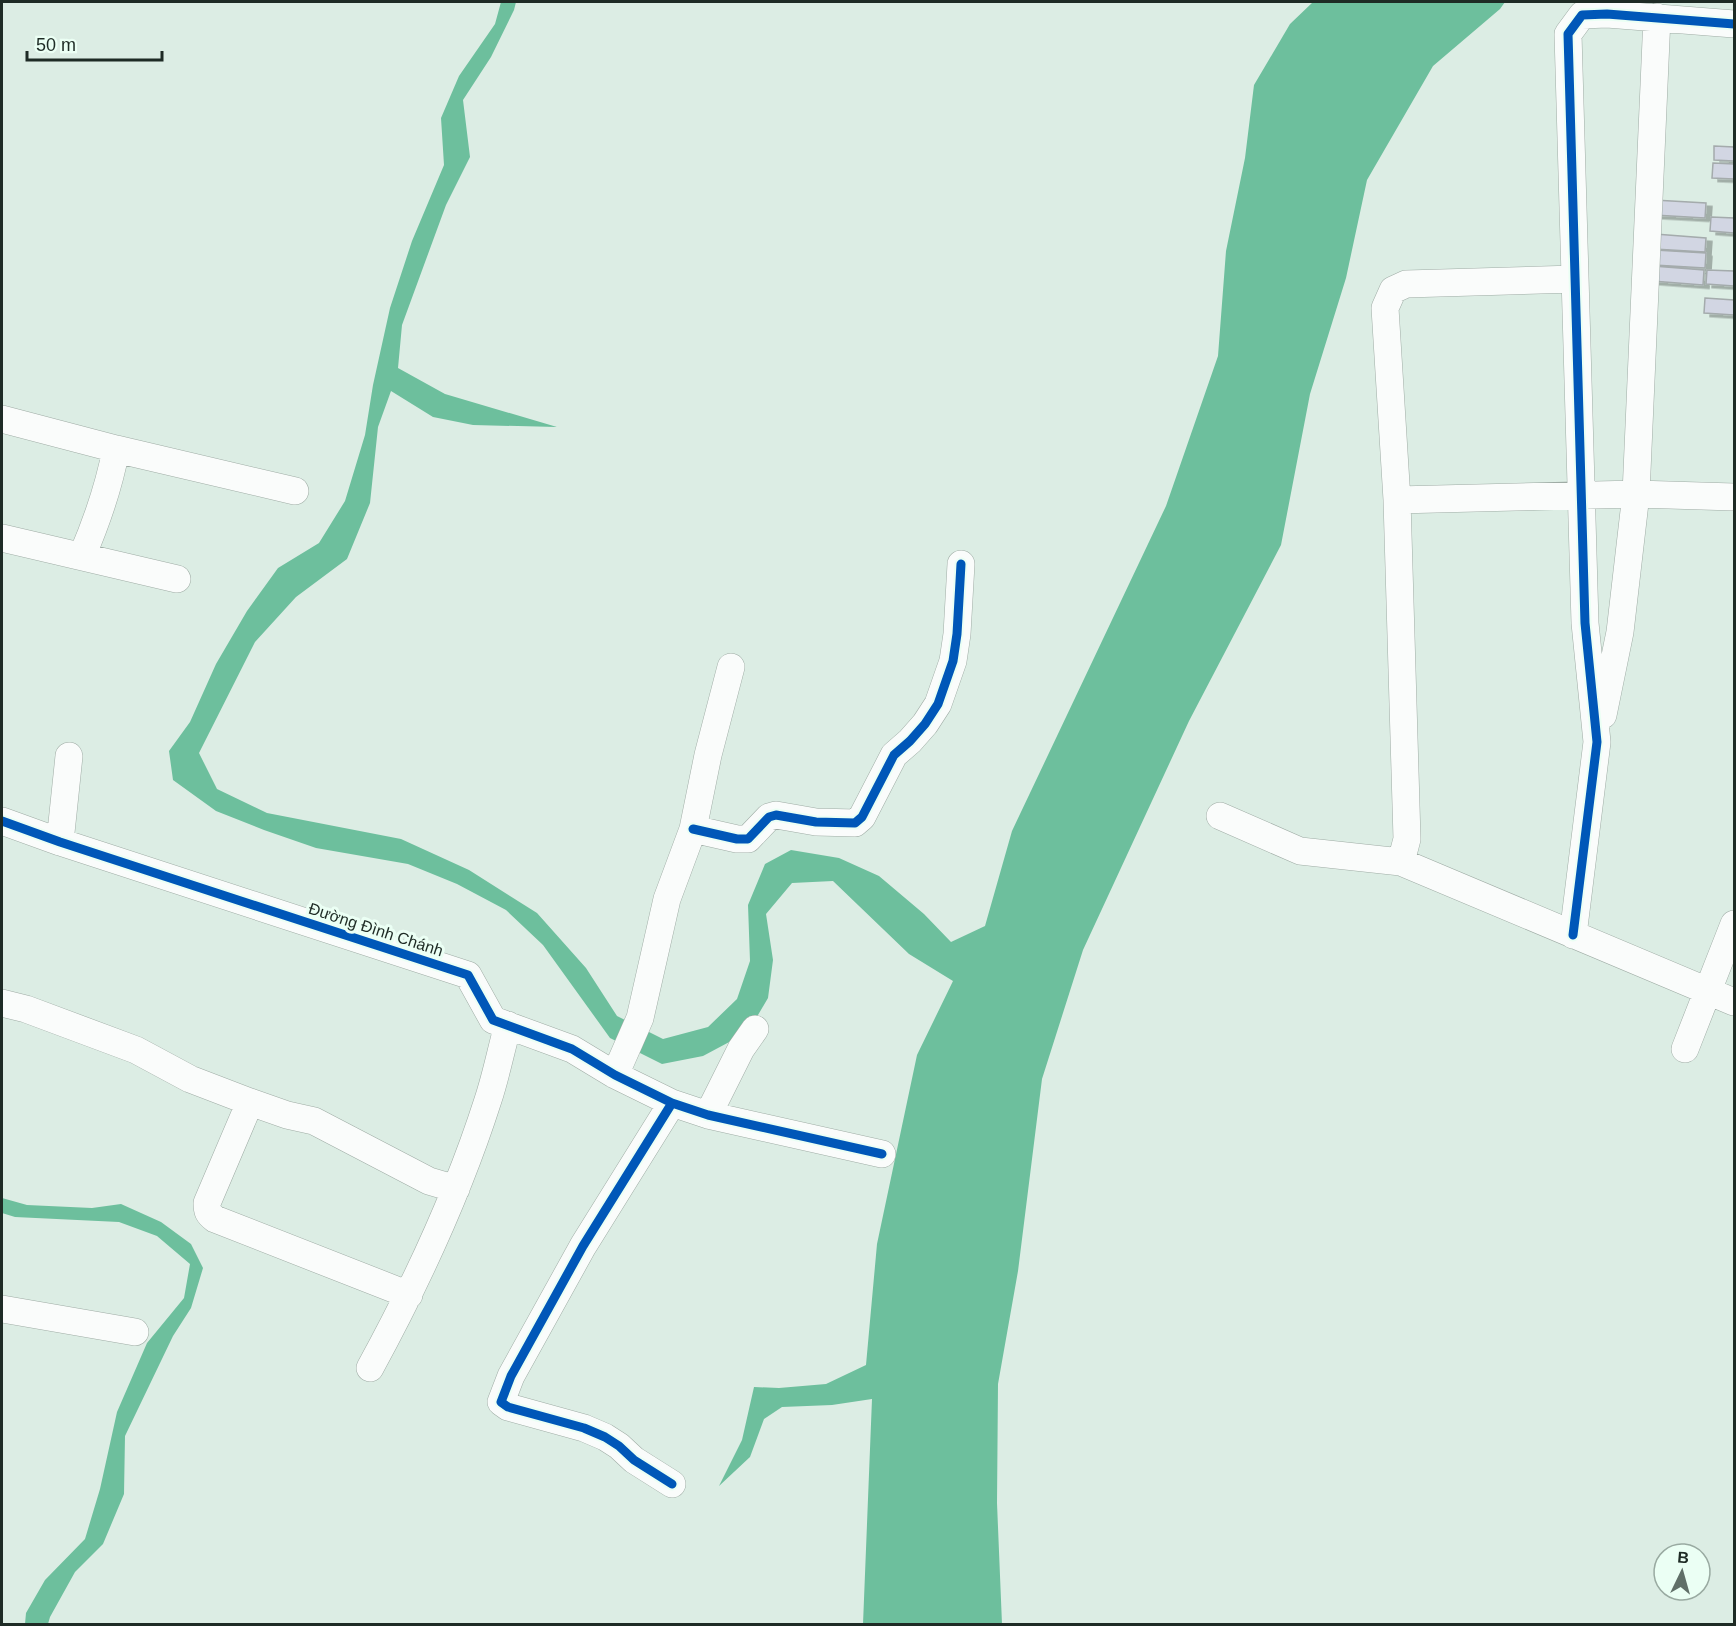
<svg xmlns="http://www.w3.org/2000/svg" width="1736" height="1626" font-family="Helvetica,sans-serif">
<defs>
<filter id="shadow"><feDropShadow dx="6" dy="3.5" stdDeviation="0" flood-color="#0004"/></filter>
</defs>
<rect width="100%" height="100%" fill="#dcede4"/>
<!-- water -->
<path fill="#6dbf9d" d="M 501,2 L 516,2 L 514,10 L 491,57 L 463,100 L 470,157 L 446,205 L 402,325 L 398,368 L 445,394 L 557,427 L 473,425 L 433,417 L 391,391 L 378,427 L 370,503 L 347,559 L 296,597 L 255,642 L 199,753 L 217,789 L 267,813 L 401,839 L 469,870 L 537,913 L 586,968 L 617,1016 L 663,1039 L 708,1027 L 737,999 L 750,961 L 748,905 L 765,864 L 791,850 L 839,858 L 879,876 L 924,914 L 951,942 L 985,926 L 1012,831 L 1166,506 L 1218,356 L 1226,251 L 1245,158 L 1254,85 L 1290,24 L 1313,2 L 1505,2 L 1500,9 L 1433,66 L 1367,180 L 1346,278 L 1310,394 L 1281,545 L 1189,721 L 1083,950 L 1042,1079 L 1018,1271 L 998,1384 L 997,1503 L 1002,1624 L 863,1624 L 872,1399 L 832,1405 L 782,1407 L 764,1419 L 750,1457 L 719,1486 L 742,1440 L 754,1387 L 779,1388 L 826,1384 L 866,1365 L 877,1244 L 917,1055 L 953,981 L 909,954 L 833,881 L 792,883 L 766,914 L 773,960 L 768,998 L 748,1032 L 703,1056 L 662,1064 L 610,1038 L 543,945 L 506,910 L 457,884 L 408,864 L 316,848 L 264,830 L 216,811 L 173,780 L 169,751 L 190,722 L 216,664 L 247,611 L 278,568 L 319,543 L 345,501 L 365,435 L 373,385 L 390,308 L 412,241 L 444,165 L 441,118 L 459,76 L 495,24 Z
M 2,1198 L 27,1205 L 92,1208 L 121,1204 L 161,1222 L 191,1244 L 203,1268 L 191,1308 L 173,1336 L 125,1436 L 124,1494 L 103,1544 L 75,1572 L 50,1617 L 48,1624 L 25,1624 L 26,1613 L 45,1580 L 85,1539 L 100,1489 L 117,1412 L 147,1343 L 184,1298 L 190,1264 L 157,1236 L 119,1222 L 15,1217 L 2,1213 Z"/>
<!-- building -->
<path fill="#d2d6e3" stroke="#a4abac" stroke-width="1.5" filter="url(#shadow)" d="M 1714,146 L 1734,147 L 1734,161 L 1714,160 Z
M 1713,163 L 1734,164 L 1734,179 L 1712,178 Z
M 1654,200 L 1706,203 L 1705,218 L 1654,215 Z
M 1711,217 L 1734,218 L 1734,233 L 1710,231 Z
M 1655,234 L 1706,238 L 1705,252 L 1654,249 Z
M 1655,250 L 1706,253 L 1705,268 L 1654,265 Z
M 1653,266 L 1704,270 L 1703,285 L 1652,281 Z
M 1707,270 L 1734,271 L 1734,286 L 1706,284 Z
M 1705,298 L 1734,300 L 1734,315 L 1704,313 Z"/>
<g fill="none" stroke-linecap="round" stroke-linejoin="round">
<defs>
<path id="minor" d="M 2,419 L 116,449 L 295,491
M 1397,500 L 1636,494 L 1734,497
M 2,538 L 177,579
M 82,556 C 97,521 109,487 116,449
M 1603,715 L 1620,632 L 1636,494 L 1657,17
M 1220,816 L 1300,851 L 1401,862 L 1734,1002
M 2,821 L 60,842 L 468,975 L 493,1020 L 572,1049 L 615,1075 L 672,1103 L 708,1115 L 882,1154
M 693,829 L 737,839 L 748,839 L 769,817 L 776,815 L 816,822 L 855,823 L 862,817 L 894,755 L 910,741 L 925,724 L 938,704 L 953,661 L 957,634 L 961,564
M 60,842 L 69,756
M 1401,862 L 1407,839 L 1397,500 L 1385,308 L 1393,290 L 1406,284 L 1575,279
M 1573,935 L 1597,742 L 1585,623 L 1568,34 L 1582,15 L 1607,14 L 1734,24
M 2,1003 L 26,1009 L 136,1050 L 190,1079 L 250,1102 L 287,1115 L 314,1121 L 429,1181 L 456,1189
M 1685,1049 L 1734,924
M 615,1075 L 640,1018 L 667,899 L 693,829 L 708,755 L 731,667
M 250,1102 L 207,1203 C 207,1211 208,1214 215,1219 L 409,1295
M 708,1115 L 741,1049 L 755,1029
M 2,1309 L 135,1332
M 370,1368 C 417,1282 458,1194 488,1100 C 496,1076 501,1050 508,1025
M 672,1484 L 634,1460 L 619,1446 L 605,1437 L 584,1428 L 508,1407 L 501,1402 L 511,1376 L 583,1246 L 672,1103"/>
</defs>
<!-- minor casing -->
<use href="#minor" stroke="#9faca5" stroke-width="28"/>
<!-- minor -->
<use href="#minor" stroke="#fafcfb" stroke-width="27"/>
<defs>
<path id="cycleway" d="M 2,821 L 60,842 L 468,975 L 493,1020 L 572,1049 L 615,1075 L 672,1103 L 708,1115 L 882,1154
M 693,829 L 737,839 L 748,839 L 769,817 L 776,815 L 816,822 L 855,823 L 862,817 L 894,755 L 910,741 L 925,724 L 938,704 L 953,661 L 957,634 L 961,564
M 1573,935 L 1597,742 L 1585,623 L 1568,34 L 1582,15 L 1607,14 L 1734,24
M 672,1484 L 634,1460 L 619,1446 L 605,1437 L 584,1428 L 508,1407 L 501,1402 L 511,1376 L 583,1246 L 672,1103"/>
</defs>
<!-- cycleway casing -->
<use href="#cycleway" stroke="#ebfff4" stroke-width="13"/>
<!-- cycleway -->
<use href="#cycleway" stroke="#0057b8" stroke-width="9"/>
</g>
<g text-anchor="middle" stroke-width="6" stroke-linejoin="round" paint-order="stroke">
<!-- street labels -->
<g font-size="16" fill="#1e2b25" stroke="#ebfff4">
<text transform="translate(376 929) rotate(18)" y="6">Đường Đình Chánh</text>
</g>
</g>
<!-- border -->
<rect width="1736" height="1626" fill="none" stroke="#1e2b25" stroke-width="6"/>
<!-- north arrow -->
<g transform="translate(1682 1572) rotate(5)"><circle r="28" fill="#ebfff4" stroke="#99aaa1" stroke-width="1.5"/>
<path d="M0-4.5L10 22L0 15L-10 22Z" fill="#606f68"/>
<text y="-9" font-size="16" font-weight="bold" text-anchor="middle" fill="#1e2b25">B</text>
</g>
<!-- scale -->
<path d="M27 51v9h135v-9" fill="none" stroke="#1e2b25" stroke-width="3"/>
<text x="36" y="51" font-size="18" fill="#1e2b25" stroke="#ebfff4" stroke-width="4.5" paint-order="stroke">50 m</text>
</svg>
